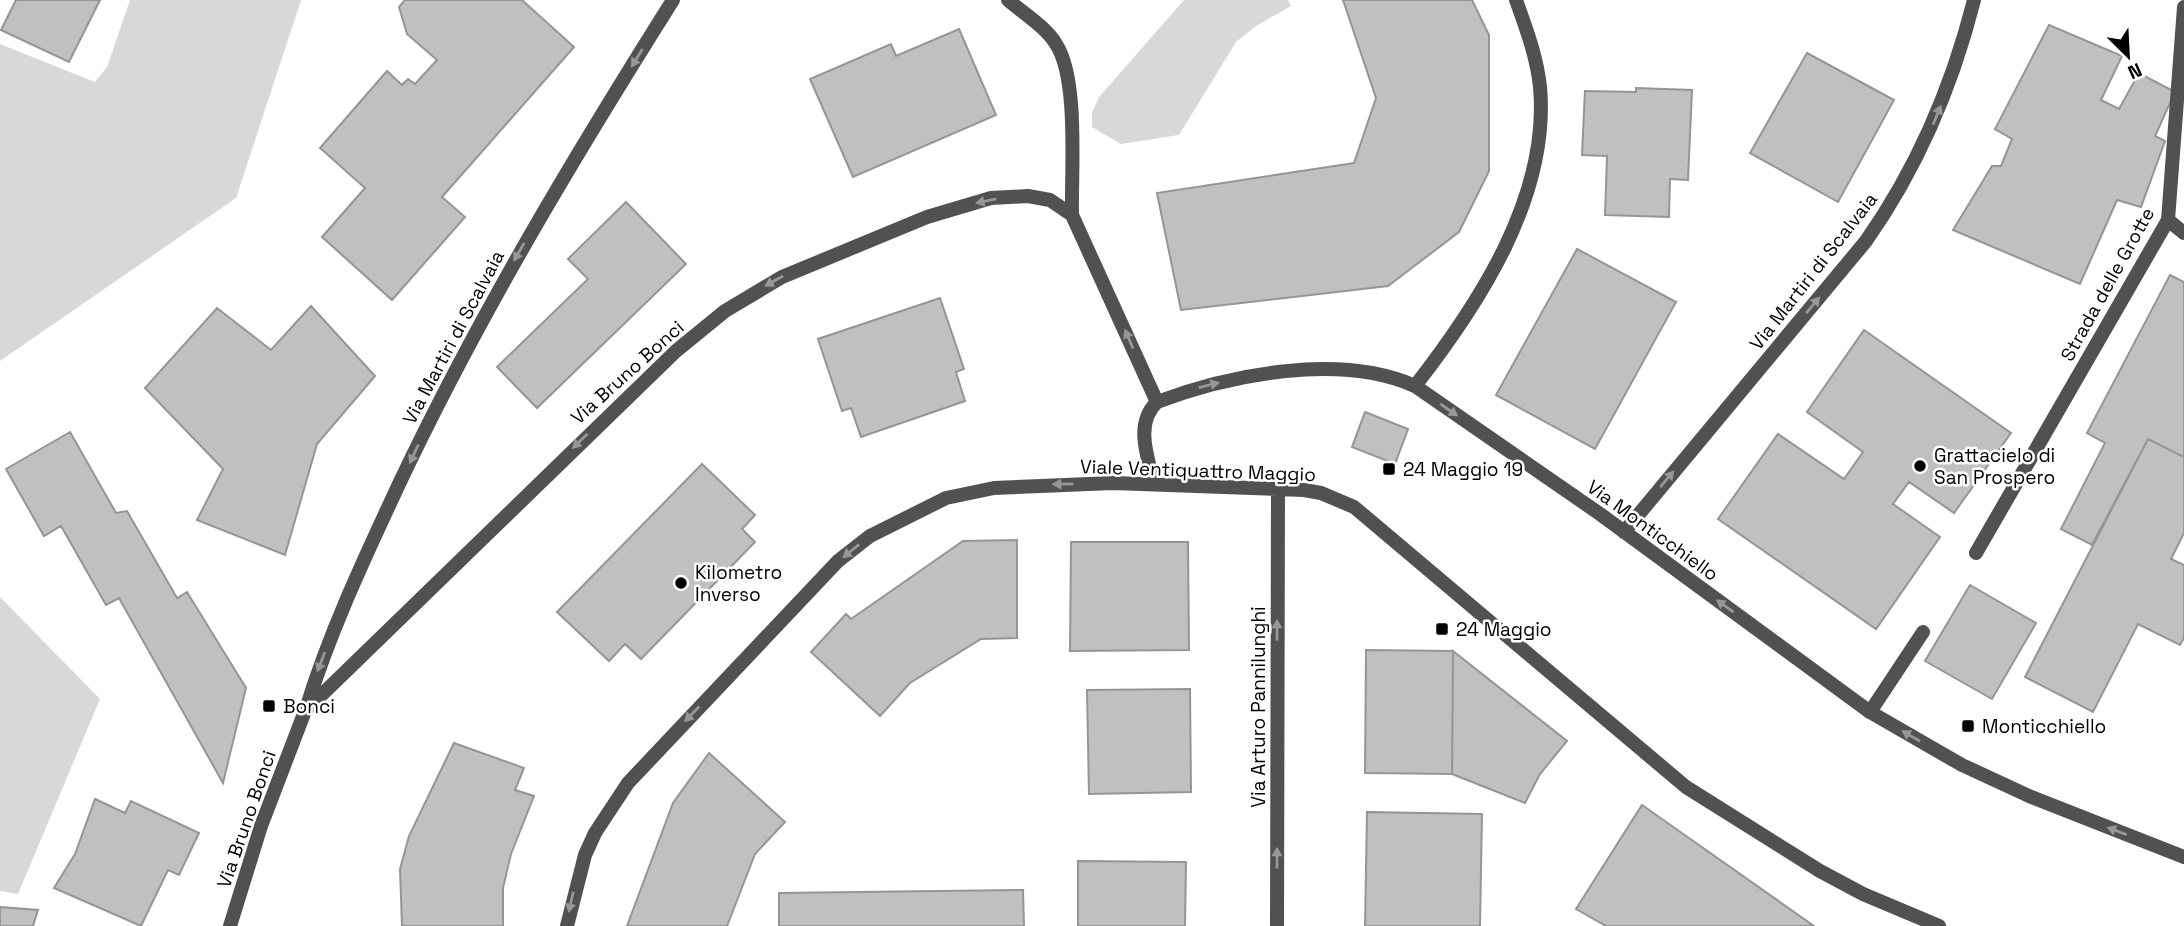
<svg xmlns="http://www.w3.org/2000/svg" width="2184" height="926" font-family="'Space Grotesk',sans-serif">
<rect width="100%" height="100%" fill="#fff"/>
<!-- green -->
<path fill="#d8d8d8" d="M 130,0 L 301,0 L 236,198 L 0,361 L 0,44 L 95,82 L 107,67 Z
M 1184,0 L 1288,0 L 1291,6 L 1256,26 L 1236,42 L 1179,135 L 1121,144 L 1092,127 L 1092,113 L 1099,97 Z
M 0,597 L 100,699 L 18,894 L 0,891 Z"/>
<!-- building -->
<path fill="#c0c0c0" stroke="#959595" stroke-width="2" d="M 16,0 L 100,0 L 69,62 L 1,30 Z
M 405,0 L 522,0 L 574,47 L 442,197 L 465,217 L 392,300 L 322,237 L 365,188 L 320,148 L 387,71 L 402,85 L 408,79 L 415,84 L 437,60 L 407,34 L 399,7 Z
M 1343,0 L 1472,0 L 1489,35 L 1489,171 L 1459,232 L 1388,286 L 1181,310 L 1157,193 L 1354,163 L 1376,98 Z
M 2049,25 L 2122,56 L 2101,100 L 2119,109 L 2139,73 L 2175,92 L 2155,136 L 2165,141 L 2141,207 L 2117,200 L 2080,284 L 1953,230 L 1992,166 L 2001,166 L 2012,139 L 1995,129 Z
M 959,29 L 996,115 L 853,177 L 810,79 L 891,44 L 896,56 Z
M 1807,53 L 1894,100 L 1838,202 L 1750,153 Z
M 1636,88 L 1692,90 L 1688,180 L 1670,179 L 1669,217 L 1605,215 L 1607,156 L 1582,155 L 1585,91 L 1636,92 Z
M 626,202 L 686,264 L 537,408 L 497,367 L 588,279 L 568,259 Z
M 1577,249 L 1676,302 L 1595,449 L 1496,395 Z
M 2170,275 L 2184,282 L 2184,457 L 2148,439 L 2092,545 L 2061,529 L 2105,443 L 2087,433 Z
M 940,298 L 964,369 L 956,372 L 965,401 L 861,437 L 851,408 L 842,411 L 818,339 Z
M 311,306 L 375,376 L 317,444 L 285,555 L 197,520 L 223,469 L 145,388 L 217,308 L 271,350 Z
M 1864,330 L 2011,433 L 1954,513 L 1909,482 L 1893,504 L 1940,537 L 1876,629 L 1718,519 L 1778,434 L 1844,479 L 1863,452 L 1807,412 Z
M 1365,412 L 1408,429 L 1395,464 L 1352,447 Z
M 70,432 L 116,513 L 127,511 L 177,598 L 187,592 L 246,688 L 223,783 L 119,598 L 106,605 L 61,526 L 44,536 L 6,469 Z
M 2148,439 L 2184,457 L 2184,533 L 2171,559 L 2184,565 L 2184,638 L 2180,645 L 2138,624 L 2093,712 L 2025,677 Z
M 702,464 L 755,515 L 742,529 L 755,542 L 641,659 L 625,644 L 609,661 L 557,612 Z
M 1017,540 L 1017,638 L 981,639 L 910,683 L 880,716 L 811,652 L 846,614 L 851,619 L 963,541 Z
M 1071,542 L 1188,542 L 1189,650 L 1070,651 Z
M 1970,585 L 2036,623 L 1992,699 L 1925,661 Z
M 1366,650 L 1453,651 L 1452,774 L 1365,773 Z
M 1453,651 L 1567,741 L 1540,774 L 1525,803 L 1452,774 Z
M 1190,689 L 1191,792 L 1089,794 L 1087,690 Z
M 454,743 L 524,768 L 515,790 L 534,796 L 511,854 L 503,888 L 503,926 L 402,926 L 400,869 L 409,836 Z
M 709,753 L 785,822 L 755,854 L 727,926 L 627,926 L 673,803 Z
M 95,799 L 125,813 L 131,801 L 199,833 L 179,875 L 168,870 L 141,926 L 54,888 L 75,854 Z
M 1642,805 L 1814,926 L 1606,926 L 1576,909 Z
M 1367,812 L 1482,814 L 1480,926 L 1365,926 Z
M 1078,861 L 1186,862 L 1185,926 L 1078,926 Z
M 1023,890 L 1024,926 L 779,926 L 779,893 Z
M 0,907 L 38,910 L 33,926 L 0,926 Z"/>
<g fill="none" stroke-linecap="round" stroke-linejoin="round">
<!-- service -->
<path stroke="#515151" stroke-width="14" d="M 1976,553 L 2168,220
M 1870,712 L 1923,632"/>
<!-- minor -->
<path stroke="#515151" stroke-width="14" d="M 1008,0 C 1023,13 1046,27 1056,44 C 1079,79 1071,172 1072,215
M 2184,7 L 2168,220 L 2184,233
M 1415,386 C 1479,304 1550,196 1540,87 C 1537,57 1526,28 1516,0
M 1154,484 C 1148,457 1134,424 1157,402 C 1231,374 1340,353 1415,386 L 1600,514 L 1870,712 L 1962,765 L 2029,796 L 2184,857
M 1624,532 L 1866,241 C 1918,167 1952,87 1974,0
M 306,709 C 330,631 365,557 399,484 C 479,315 574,157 673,0
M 230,926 L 261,826 L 305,711 L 676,351 L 725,311 L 782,277 L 927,217 L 991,198 L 1028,196 L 1050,200 L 1072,215 L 1157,402
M 567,926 L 585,855 L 595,833 L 628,783 L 838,561 L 870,536 L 946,498 L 994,488 L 1113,483 L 1304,490 L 1321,493 L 1354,507 L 1686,787 L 1820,871 L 1863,894 L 1939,926
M 1277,926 L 1278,489"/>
</g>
<!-- one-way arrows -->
<defs><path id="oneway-solid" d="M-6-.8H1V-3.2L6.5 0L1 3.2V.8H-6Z" transform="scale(1.75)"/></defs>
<g fill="#979797">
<use href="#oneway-solid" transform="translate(637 58) rotate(122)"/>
<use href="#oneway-solid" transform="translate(1937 115) rotate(-68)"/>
<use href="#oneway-solid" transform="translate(986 201) rotate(168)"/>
<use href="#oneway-solid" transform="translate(519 252) rotate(120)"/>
<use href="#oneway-solid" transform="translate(774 281) rotate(151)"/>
<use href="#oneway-solid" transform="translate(1813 305) rotate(-50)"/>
<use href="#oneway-solid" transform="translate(1129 339) rotate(-113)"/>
<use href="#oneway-solid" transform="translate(1209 385) rotate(-14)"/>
<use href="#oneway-solid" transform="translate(1449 410) rotate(35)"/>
<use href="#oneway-solid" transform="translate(580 441) rotate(136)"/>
<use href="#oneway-solid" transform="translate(414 454) rotate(115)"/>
<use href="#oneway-solid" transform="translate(1667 479) rotate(-50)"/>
<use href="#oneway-solid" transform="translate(1063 484) rotate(179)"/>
<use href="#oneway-solid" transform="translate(851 551) rotate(141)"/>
<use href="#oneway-solid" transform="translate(1725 606) rotate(-144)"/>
<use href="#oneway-solid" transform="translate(1277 630) rotate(-90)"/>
<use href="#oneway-solid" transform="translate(321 662) rotate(111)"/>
<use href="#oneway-solid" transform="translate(692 714) rotate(134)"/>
<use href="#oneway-solid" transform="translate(1911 736) rotate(-150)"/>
<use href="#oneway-solid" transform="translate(2117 831) rotate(-159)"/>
<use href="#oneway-solid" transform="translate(1277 858) rotate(-90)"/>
<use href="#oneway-solid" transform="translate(571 902) rotate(103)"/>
</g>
<!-- markers -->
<g fill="#000" stroke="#fff" stroke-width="2.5">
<circle cx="1920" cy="466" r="7"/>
<rect x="1382" y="462" width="14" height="14" rx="3.5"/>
<circle cx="681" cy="583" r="7"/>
<rect x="1435" y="622" width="14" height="14" rx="3.5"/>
<rect x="262" y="699" width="14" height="14" rx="3.5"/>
<rect x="1961" y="719" width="14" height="14" rx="3.5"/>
</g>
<g text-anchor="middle" stroke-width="5" stroke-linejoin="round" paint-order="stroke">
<!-- street labels -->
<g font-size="19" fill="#000" stroke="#fff">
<text transform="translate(1813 271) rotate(-52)" y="7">Via Martiri di Scalvaia</text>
<text transform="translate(2107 284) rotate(-61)" y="7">Strada delle Grotte</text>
<text transform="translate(453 337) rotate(-62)" y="7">Via Martiri di Scalvaia</text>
<text transform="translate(627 372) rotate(-42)" y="7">Via Bruno Bonci</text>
<text transform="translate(1198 470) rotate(2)" y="7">Viale Ventiquattro Maggio</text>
<text transform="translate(1653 530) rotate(36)" y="7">Via Monticchiello</text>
<text transform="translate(1258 707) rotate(-90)" y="7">Via Arturo Pannilunghi</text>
<text transform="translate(246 819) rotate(-71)" y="7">Via Bruno Bonci</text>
</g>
<!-- poi labels -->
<g font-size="19" fill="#000" stroke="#fff" text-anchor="start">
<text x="1934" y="462">Grattacielo di<tspan x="1934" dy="22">San Prospero</tspan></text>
<text x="1403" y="476">24 Maggio 19</text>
<text x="695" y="579">Kilometro<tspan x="695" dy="22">Inverso</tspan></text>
<text x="1456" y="636">24 Maggio</text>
<text x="283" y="713">Bonci</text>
<text x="1982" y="733">Monticchiello</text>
</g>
</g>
<!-- north arrow -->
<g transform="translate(2128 56) rotate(156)" stroke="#ffffff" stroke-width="5" paint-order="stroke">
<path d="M0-5L12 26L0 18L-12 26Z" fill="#000000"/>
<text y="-10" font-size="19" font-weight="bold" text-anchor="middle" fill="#000000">N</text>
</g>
</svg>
